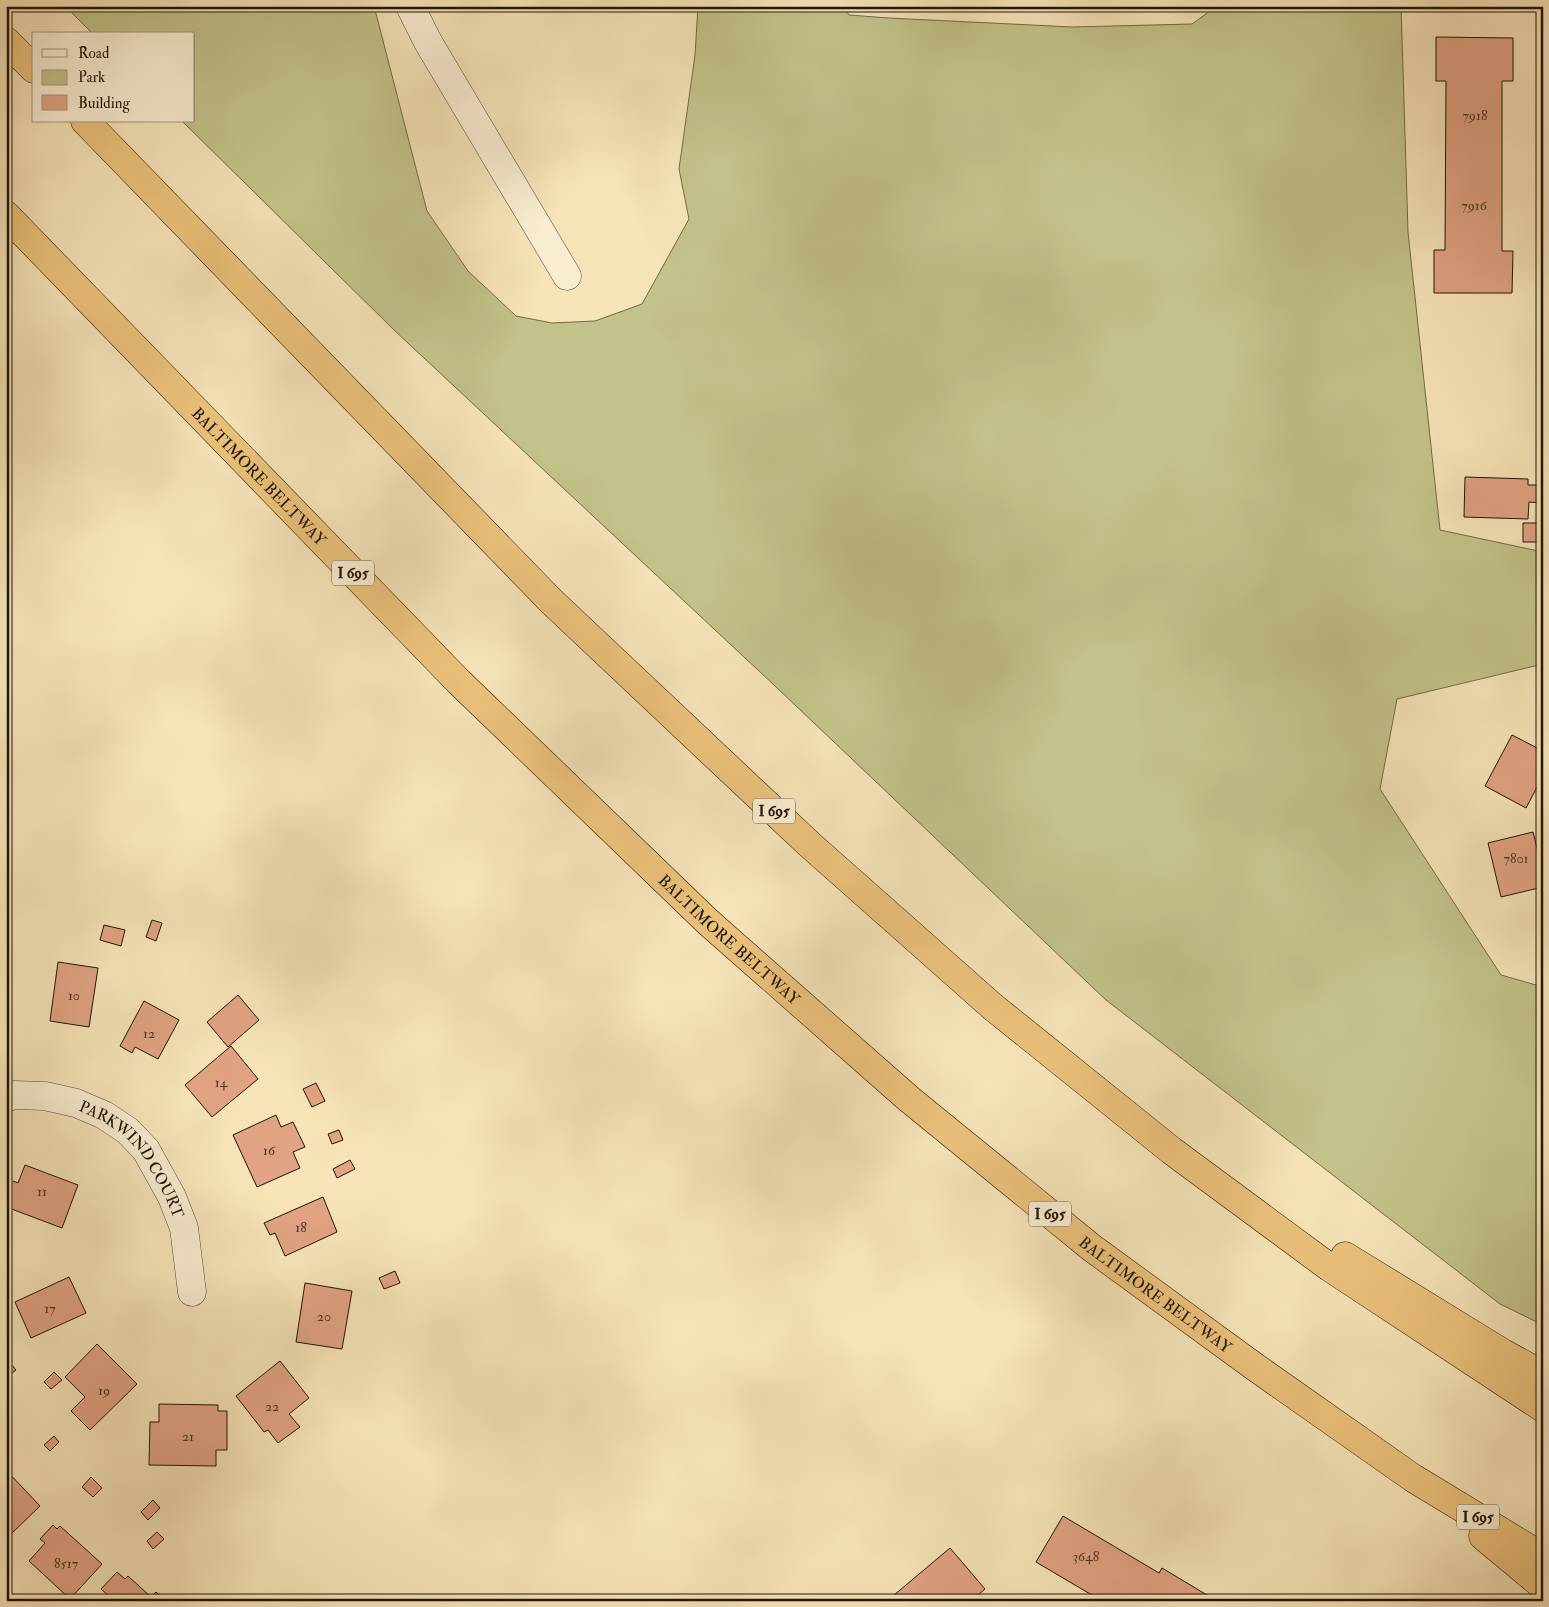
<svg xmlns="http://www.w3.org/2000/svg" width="1549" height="1607" font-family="'IM FELL Double Pica',serif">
<rect width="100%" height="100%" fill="#f6e4b8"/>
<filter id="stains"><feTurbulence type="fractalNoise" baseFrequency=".004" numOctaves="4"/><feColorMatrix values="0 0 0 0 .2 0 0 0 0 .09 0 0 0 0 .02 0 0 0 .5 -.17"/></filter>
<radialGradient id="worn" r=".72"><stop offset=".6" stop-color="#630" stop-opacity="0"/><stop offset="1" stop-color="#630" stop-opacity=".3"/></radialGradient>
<!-- green -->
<path fill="#c3c28a" stroke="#726b48" d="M 65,6 L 374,6 L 427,211 L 468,271 L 516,316 L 552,323 L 595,321 L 642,304 L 689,219 L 679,169 L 695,55 L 698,6 L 843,6 L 849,15 L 889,18 L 1072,27 L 1192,24 L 1217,6 L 1401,6 L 1408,232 L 1440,530 L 1543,552 L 1543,664 L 1397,699 L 1380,789 L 1501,975 L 1543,987 L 1543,1325 L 1500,1304 L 1106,1000 L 775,686 L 394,330 L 182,121 L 194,121 L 194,34 L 93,34 Z"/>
<!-- building -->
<path fill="#e1a384" stroke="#201407" d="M 1436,37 L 1513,38 L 1513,81 L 1502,81 L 1502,251 L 1513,251 L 1512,293 L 1434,293 L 1434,250 L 1445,250 L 1446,81 L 1436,81 Z
M 1465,477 L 1528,479 L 1528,485 L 1543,485 L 1543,503 L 1529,502 L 1528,519 L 1464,517 Z
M 1523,523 L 1543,523 L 1543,542 L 1523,542 Z
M 1512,735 L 1543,751 L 1543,776 L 1526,808 L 1485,786 Z
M 1533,832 L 1543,872 L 1543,887 L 1501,897 L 1488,843 Z
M 152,920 L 162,923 L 156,941 L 146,937 Z
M 104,925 L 125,930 L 121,946 L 100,940 Z
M 58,962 L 98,968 L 89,1027 L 50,1021 Z
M 238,995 L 259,1020 L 228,1047 L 207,1022 Z
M 144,1001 L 179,1020 L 158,1059 L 135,1047 L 132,1053 L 120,1046 Z
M 231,1046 L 258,1079 L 212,1117 L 185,1085 Z
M 316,1083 L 325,1101 L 312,1107 L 303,1089 Z
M 276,1115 L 281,1127 L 293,1122 L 305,1147 L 293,1152 L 300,1168 L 257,1187 L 233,1135 Z
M 339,1130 L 343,1140 L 332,1144 L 328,1134 Z
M 350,1160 L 355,1169 L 337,1178 L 333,1169 Z
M 25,1165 L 78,1185 L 62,1228 L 9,1208 L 10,1204 L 6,1203 L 6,1197 L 13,1181 L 18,1183 Z
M 323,1197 L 337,1232 L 285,1256 L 275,1233 L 270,1235 L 264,1223 Z
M 395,1271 L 400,1283 L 384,1289 L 379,1278 Z
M 69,1277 L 86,1313 L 31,1338 L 15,1302 Z
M 305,1283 L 352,1291 L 342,1349 L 296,1342 Z
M 97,1344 L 137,1384 L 90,1430 L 71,1411 L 85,1397 L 65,1377 Z
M 8,1360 L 16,1370 L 8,1376 L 6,1362 Z
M 280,1361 L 309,1398 L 289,1414 L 300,1427 L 278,1443 L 268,1430 L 264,1432 L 236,1396 Z
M 54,1372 L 62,1380 L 51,1389 L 44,1382 Z
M 159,1404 L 218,1405 L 218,1411 L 227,1411 L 227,1450 L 216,1450 L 216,1466 L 149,1465 L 150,1422 L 159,1422 Z
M 54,1436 L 59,1442 L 50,1451 L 44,1445 Z
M 6,1470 L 40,1506 L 7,1538 L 6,1537 Z
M 91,1477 L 102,1488 L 93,1497 L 82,1487 Z
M 153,1500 L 160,1508 L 148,1520 L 141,1512 Z
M 1063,1516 L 1159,1573 L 1162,1568 L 1217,1601 L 1102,1601 L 1036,1562 Z
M 53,1525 L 57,1529 L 60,1526 L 102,1564 L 70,1599 L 29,1561 L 45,1543 L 40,1539 Z
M 157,1532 L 164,1539 L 153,1549 L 147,1541 Z
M 950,1548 L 985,1589 L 971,1601 L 887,1601 Z
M 117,1572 L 125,1579 L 128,1576 L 151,1597 L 156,1592 L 166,1601 L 107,1601 L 110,1597 L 101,1589 Z"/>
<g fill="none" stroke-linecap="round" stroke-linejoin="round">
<defs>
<g id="minor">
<path d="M 410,6 L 428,42 L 567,276"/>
<path id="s1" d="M 6,1098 L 14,1095 L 45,1096 L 76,1103 L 104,1115 L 128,1131 L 146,1150 L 172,1197 L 184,1228 L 192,1292"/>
</g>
<g id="highway">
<path d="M 6,41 L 34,69"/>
<path d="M 85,121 L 551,601 L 809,844 L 993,1007 L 1172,1151 L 1329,1267 L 1543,1408"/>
<path id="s2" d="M 6,215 L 459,682 L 708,922 L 909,1099 L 1092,1248 L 1255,1367 L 1413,1478 L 1543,1557"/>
<path d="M 1345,1256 L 1503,1353 L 1543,1375"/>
<path d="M 1483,1536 L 1543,1586"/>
</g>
</defs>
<!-- minor casing -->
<use href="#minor" stroke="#564833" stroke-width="29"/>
<!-- highway casing -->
<use href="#highway" stroke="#201407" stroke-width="29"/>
<!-- minor -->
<use href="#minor" stroke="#f9edd1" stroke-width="28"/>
<!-- highway -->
<use href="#highway" stroke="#ebc27c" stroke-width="28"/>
</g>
<g text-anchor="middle" stroke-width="4" stroke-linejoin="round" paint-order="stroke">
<!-- number labels -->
<g font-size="14" fill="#503826">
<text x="1475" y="120">7918</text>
<text x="1474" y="210">7916</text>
<text x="1516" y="863">7801</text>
<text x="74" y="1000">10</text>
<text x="149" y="1038">12</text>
<text x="221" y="1087">14</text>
<text x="269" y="1155">16</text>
<text x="42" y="1196">11</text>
<text x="301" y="1232">18</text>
<text x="50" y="1313">17</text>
<text x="324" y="1321">20</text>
<text x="104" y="1395">19</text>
<text x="272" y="1411">22</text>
<text x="188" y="1441">21</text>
<text x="1086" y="1561">3648</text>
<text x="66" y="1568">8517</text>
</g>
<!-- shield labels -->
<g fill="#f9edd1" stroke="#615544" stroke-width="1">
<rect x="332" y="560.5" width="42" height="25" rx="4"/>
<rect x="753" y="798.5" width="42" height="25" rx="4"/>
<rect x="1029" y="1201.5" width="42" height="25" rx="4"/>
<rect x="1457" y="1504.5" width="42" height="25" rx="4"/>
</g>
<g font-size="15" font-weight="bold" fill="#201407">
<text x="353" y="578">I 695</text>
<text x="774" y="816">I 695</text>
<text x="1050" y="1219">I 695</text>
<text x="1478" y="1522">I 695</text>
</g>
<!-- street labels -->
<g font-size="16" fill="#201407" stroke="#f9edd1">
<text dy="6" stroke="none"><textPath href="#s2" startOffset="364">BALTIMORE BELTWAY</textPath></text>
<text dy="6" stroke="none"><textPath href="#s2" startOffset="1024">BALTIMORE BELTWAY</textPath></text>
<text dy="6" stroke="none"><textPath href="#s1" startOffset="154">PARKWIND COURT</textPath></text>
<text dy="6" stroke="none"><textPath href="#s2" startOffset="1579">BALTIMORE BELTWAY</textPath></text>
</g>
</g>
<!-- margin -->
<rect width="1549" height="1607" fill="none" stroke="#f6e4b8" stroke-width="25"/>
<rect x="8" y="8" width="1534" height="1592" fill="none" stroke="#201407" stroke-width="2.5"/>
<rect x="12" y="12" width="1524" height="1582" fill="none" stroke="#201407"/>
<!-- legend -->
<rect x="32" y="32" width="162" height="90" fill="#f9edd1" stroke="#a29680"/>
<rect x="42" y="49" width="25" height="8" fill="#f9edd1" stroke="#a29680"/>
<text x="78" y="58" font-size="15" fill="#201407">Road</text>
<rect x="42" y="70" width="25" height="15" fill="#c3c28a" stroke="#a29680"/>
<text x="78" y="82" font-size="15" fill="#201407">Park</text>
<rect x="42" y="95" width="25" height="15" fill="#e1a384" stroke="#a29680"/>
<text x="78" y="108" font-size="15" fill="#201407">Building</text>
<rect width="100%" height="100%" filter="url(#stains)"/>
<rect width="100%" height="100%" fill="url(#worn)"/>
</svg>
